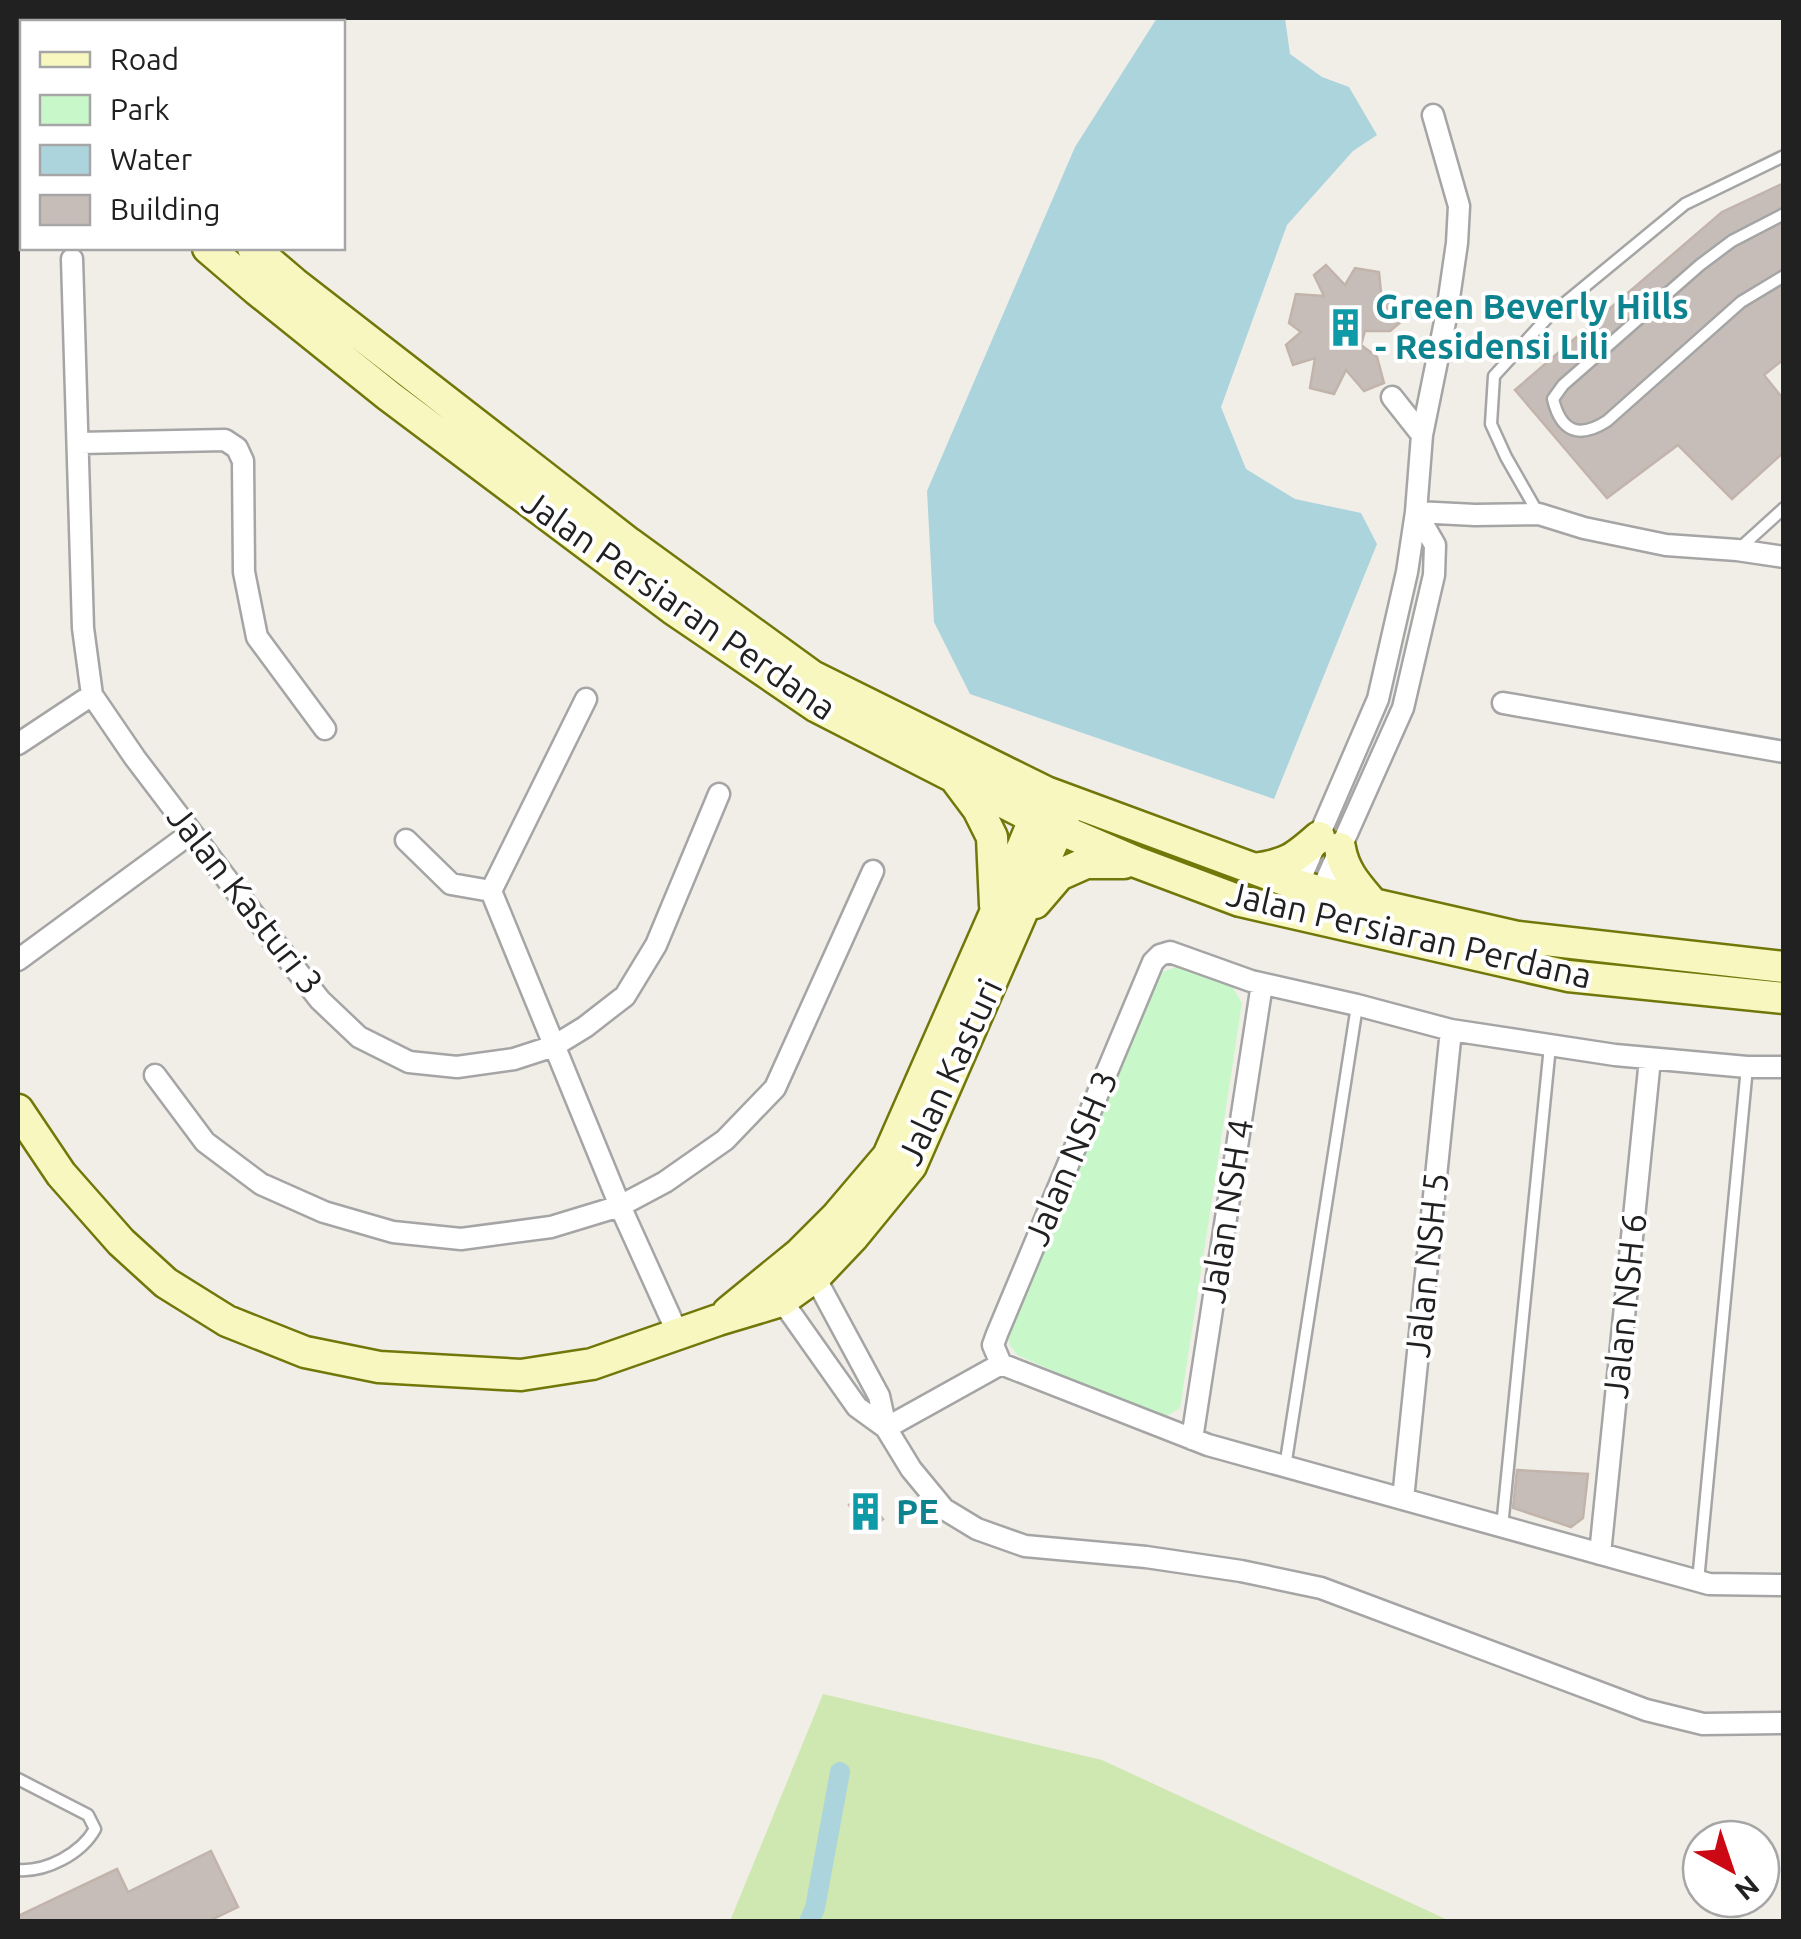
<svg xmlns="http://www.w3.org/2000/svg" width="1801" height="1939" font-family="Ubuntu,sans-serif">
<rect width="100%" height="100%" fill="#f1eee8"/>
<!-- grass -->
<path fill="#cfe8b1" d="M 823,1694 L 1102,1760 L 1450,1921 L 730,1921 Z"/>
<!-- park -->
<path fill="#c8f8c9" d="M 1181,965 L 1229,981 L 1242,1003 L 1180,1408 L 1162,1419 L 1017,1355 L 1010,1345 L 1006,1333 L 1157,974 Z"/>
<!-- water -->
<path fill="#abd4dd" d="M 1157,18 L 1285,18 L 1290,54 L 1322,77 L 1349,87 L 1377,135 L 1353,151 L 1287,225 L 1221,407 L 1246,469 L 1295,499 L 1361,513 L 1377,544 L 1274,799 L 970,694 L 934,622 L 927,491 L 1075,147 Z"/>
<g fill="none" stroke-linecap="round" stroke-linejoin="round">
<!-- canal -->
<path stroke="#abd4dd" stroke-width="20" d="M 809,1922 L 815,1908 L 840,1772"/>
</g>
<!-- building -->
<path fill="#c6bdb8" stroke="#c2b4ab" stroke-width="2.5" d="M 1784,183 L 1784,359 L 1764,375 L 1784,400 L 1784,452 L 1732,499 L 1678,445 L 1607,498 L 1515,390 L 1722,212 Z
M 1326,265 L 1345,285 L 1355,268 L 1379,272 L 1382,303 L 1396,297 L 1407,317 L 1390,331 L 1365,331 L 1361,345 L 1377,357 L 1384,383 L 1364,391 L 1346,370 L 1334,394 L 1310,388 L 1315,358 L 1293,365 L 1286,345 L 1301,332 L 1289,323 L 1296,294 L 1324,296 L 1314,275 Z
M 1517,1470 L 1588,1474 L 1583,1518 L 1571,1527 L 1513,1508 Z
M 862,1494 L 883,1519 L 869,1530 L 849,1505 Z
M 211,1851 L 238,1907 L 207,1922 L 18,1922 L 18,1916 L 117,1869 L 128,1892 Z"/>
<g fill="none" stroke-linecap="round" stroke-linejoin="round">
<defs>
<path id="lane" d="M 1784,214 L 1732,241 L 1700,265 L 1563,385 L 1553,399 C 1561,432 1579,439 1607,421 L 1741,302 L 1784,276
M 1538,513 L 1506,457 L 1491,424 L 1494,376 L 1549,316 L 1685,204 L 1784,156
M 1740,548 L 1784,508
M 1285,1467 L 1357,1006
M 1502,1527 L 1550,1046
M 1698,1581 L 1747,1067
M 18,1779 L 88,1815 L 95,1829 C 81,1854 46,1872 18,1870"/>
<path id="street" d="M 72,259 L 83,628 L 92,695 L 135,758 L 276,944 L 320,1000 L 359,1037 L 409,1062 L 457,1067 L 514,1059 L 554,1046 L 585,1027 L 625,996 L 656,945 L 719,794
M 1392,397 L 1422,435 L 1447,312 L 1457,243 L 1459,206 L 1433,115
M 79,443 L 225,440 L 237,448 L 243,461 L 244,572 L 257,637 L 325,729
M 1416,512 L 1475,515 L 1539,514 L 1584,528 L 1666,545 L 1737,550 L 1784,557
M 1503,703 L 1784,752
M 18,744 L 92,695
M 406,840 L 451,884 L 491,891 L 586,699
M 491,891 L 620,1206 L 678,1334
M 1293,896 L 1378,699 L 1407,572 L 1416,512 L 1422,435
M 1316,903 L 1403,708 L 1434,575 L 1435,545 L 1416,512
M 18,960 L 191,833
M 155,1075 L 205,1142 L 261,1184 L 324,1212 L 393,1232 L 461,1239 L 551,1227 L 620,1206 L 665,1182 L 725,1140 L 775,1088 L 873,871
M 810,1268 L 879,1396 L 886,1428 L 911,1469 L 944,1509 L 977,1529 L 1025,1546 L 1146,1557 L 1241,1571 L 1321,1588 L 1646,1710 L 1703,1724 L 1784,1723
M 775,1291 L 857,1407 L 886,1428
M 1001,1364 L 993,1345 L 997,1334 L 1153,962 L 1160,955 L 1170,952 L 1251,981 L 1357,1005 L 1451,1030 L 1615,1055 L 1747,1067 L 1784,1067
M 886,1428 L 1001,1364 L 1208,1445 L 1709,1584 L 1784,1585
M 1192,1439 L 1262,984
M 1403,1499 L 1451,1030
M 1600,1554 L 1650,1059"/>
<path id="secondary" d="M 20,18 L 24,22
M 18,56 L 22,62
M 208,248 L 257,290 L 389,396 L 673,609 L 817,707 L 1034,818 L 1136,862 L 1240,901 L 1568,976 L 1784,998
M 253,248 L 294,283 L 629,543 L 812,676 L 1046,792 L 1298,885 L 1321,892 L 1518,937 L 1784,967
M 957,781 L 978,809 L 992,837 L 995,905
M 1340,848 C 1344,872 1358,886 1373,904
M 1254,869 C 1288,864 1294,859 1319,837
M 1035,903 L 1059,875 L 1086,863 L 1124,863
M 18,1110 L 61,1174 L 121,1242 L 166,1283 L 227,1321 L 305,1352 L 379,1367 L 521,1375 L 592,1364 L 718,1320 L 781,1301 L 816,1276 L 853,1237 L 911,1166 L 1065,814
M 728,1312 L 799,1254 L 837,1216 L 888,1156 L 995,913 L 1041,803"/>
</defs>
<!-- lane casing -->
<use href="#lane" stroke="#a5a5a5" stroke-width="15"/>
<!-- street casing -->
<use href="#street" stroke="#a5a5a5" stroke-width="25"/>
<!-- secondary casing -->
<use href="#secondary" stroke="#717709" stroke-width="35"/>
<!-- lane -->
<use href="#lane" stroke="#fff" stroke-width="10"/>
<!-- street -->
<use href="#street" stroke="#fff" stroke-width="20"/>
<!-- secondary -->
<use href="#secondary" stroke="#f8f7c0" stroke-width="30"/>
</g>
<!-- icons -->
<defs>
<symbol id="building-bare" viewBox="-9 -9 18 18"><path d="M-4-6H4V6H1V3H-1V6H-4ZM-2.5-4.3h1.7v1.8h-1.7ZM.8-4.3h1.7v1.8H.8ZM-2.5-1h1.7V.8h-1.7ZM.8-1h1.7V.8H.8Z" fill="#0f9aa8" stroke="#fff" stroke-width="2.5" paint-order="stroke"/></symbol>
</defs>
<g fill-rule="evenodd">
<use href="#building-bare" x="1318" y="300" width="55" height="55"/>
<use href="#building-bare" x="838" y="1484" width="55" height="55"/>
</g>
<g text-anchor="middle" stroke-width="8" stroke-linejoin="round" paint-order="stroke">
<!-- culture labels -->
<g font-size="35" font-weight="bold" fill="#0d838f" stroke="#fff" text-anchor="start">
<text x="1375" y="319">Green Beverly Hills<tspan x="1375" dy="40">- Residensi Lili</tspan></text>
<text x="896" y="1524">PE</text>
</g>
<!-- street labels -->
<g font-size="35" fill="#212121" stroke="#fff">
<text transform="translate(679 605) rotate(35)" y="12">Jalan Persiaran Perdana</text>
<text transform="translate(245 900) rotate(52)" y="12">Jalan Kasturi 3</text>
<text transform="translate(1409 935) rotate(13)" y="12">Jalan Persiaran Perdana</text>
<text transform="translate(950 1072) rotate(-65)" y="12">Jalan Kasturi</text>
<text transform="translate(1071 1158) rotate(-67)" y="12">Jalan NSH 3</text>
<text transform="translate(1227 1211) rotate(-81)" y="12">Jalan NSH 4</text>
<text transform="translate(1427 1265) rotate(-84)" y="12">Jalan NSH 5</text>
<text transform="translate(1625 1306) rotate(-84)" y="12">Jalan NSH 6</text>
</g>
</g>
<!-- border -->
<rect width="1801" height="1939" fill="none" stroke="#212121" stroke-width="40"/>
<!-- legend -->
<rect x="20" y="20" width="325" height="230" fill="#ffffff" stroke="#a6a6a6" stroke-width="2.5"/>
<rect x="40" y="52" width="50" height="15" fill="#f8f7c0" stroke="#a6a6a6" stroke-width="2.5"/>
<text x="110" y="70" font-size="30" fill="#212121">Road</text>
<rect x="40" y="95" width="50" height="30" fill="#c8f8c9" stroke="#a6a6a6" stroke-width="2.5"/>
<text x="110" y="120" font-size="30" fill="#212121">Park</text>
<rect x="40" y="145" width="50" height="30" fill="#abd4dd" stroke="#a6a6a6" stroke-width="2.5"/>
<text x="110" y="170" font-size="30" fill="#212121">Water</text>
<rect x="40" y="195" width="50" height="30" fill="#c6bdb8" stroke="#a6a6a6" stroke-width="2.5"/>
<text x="110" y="220" font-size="30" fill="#212121">Building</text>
<!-- north arrow -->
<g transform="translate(1731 1869) rotate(140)"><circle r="48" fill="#ffffff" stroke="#a6a6a6" stroke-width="2.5"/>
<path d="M0-8L18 38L0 25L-18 38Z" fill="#cb0813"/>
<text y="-15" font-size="28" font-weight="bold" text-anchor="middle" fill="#212121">N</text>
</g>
</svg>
